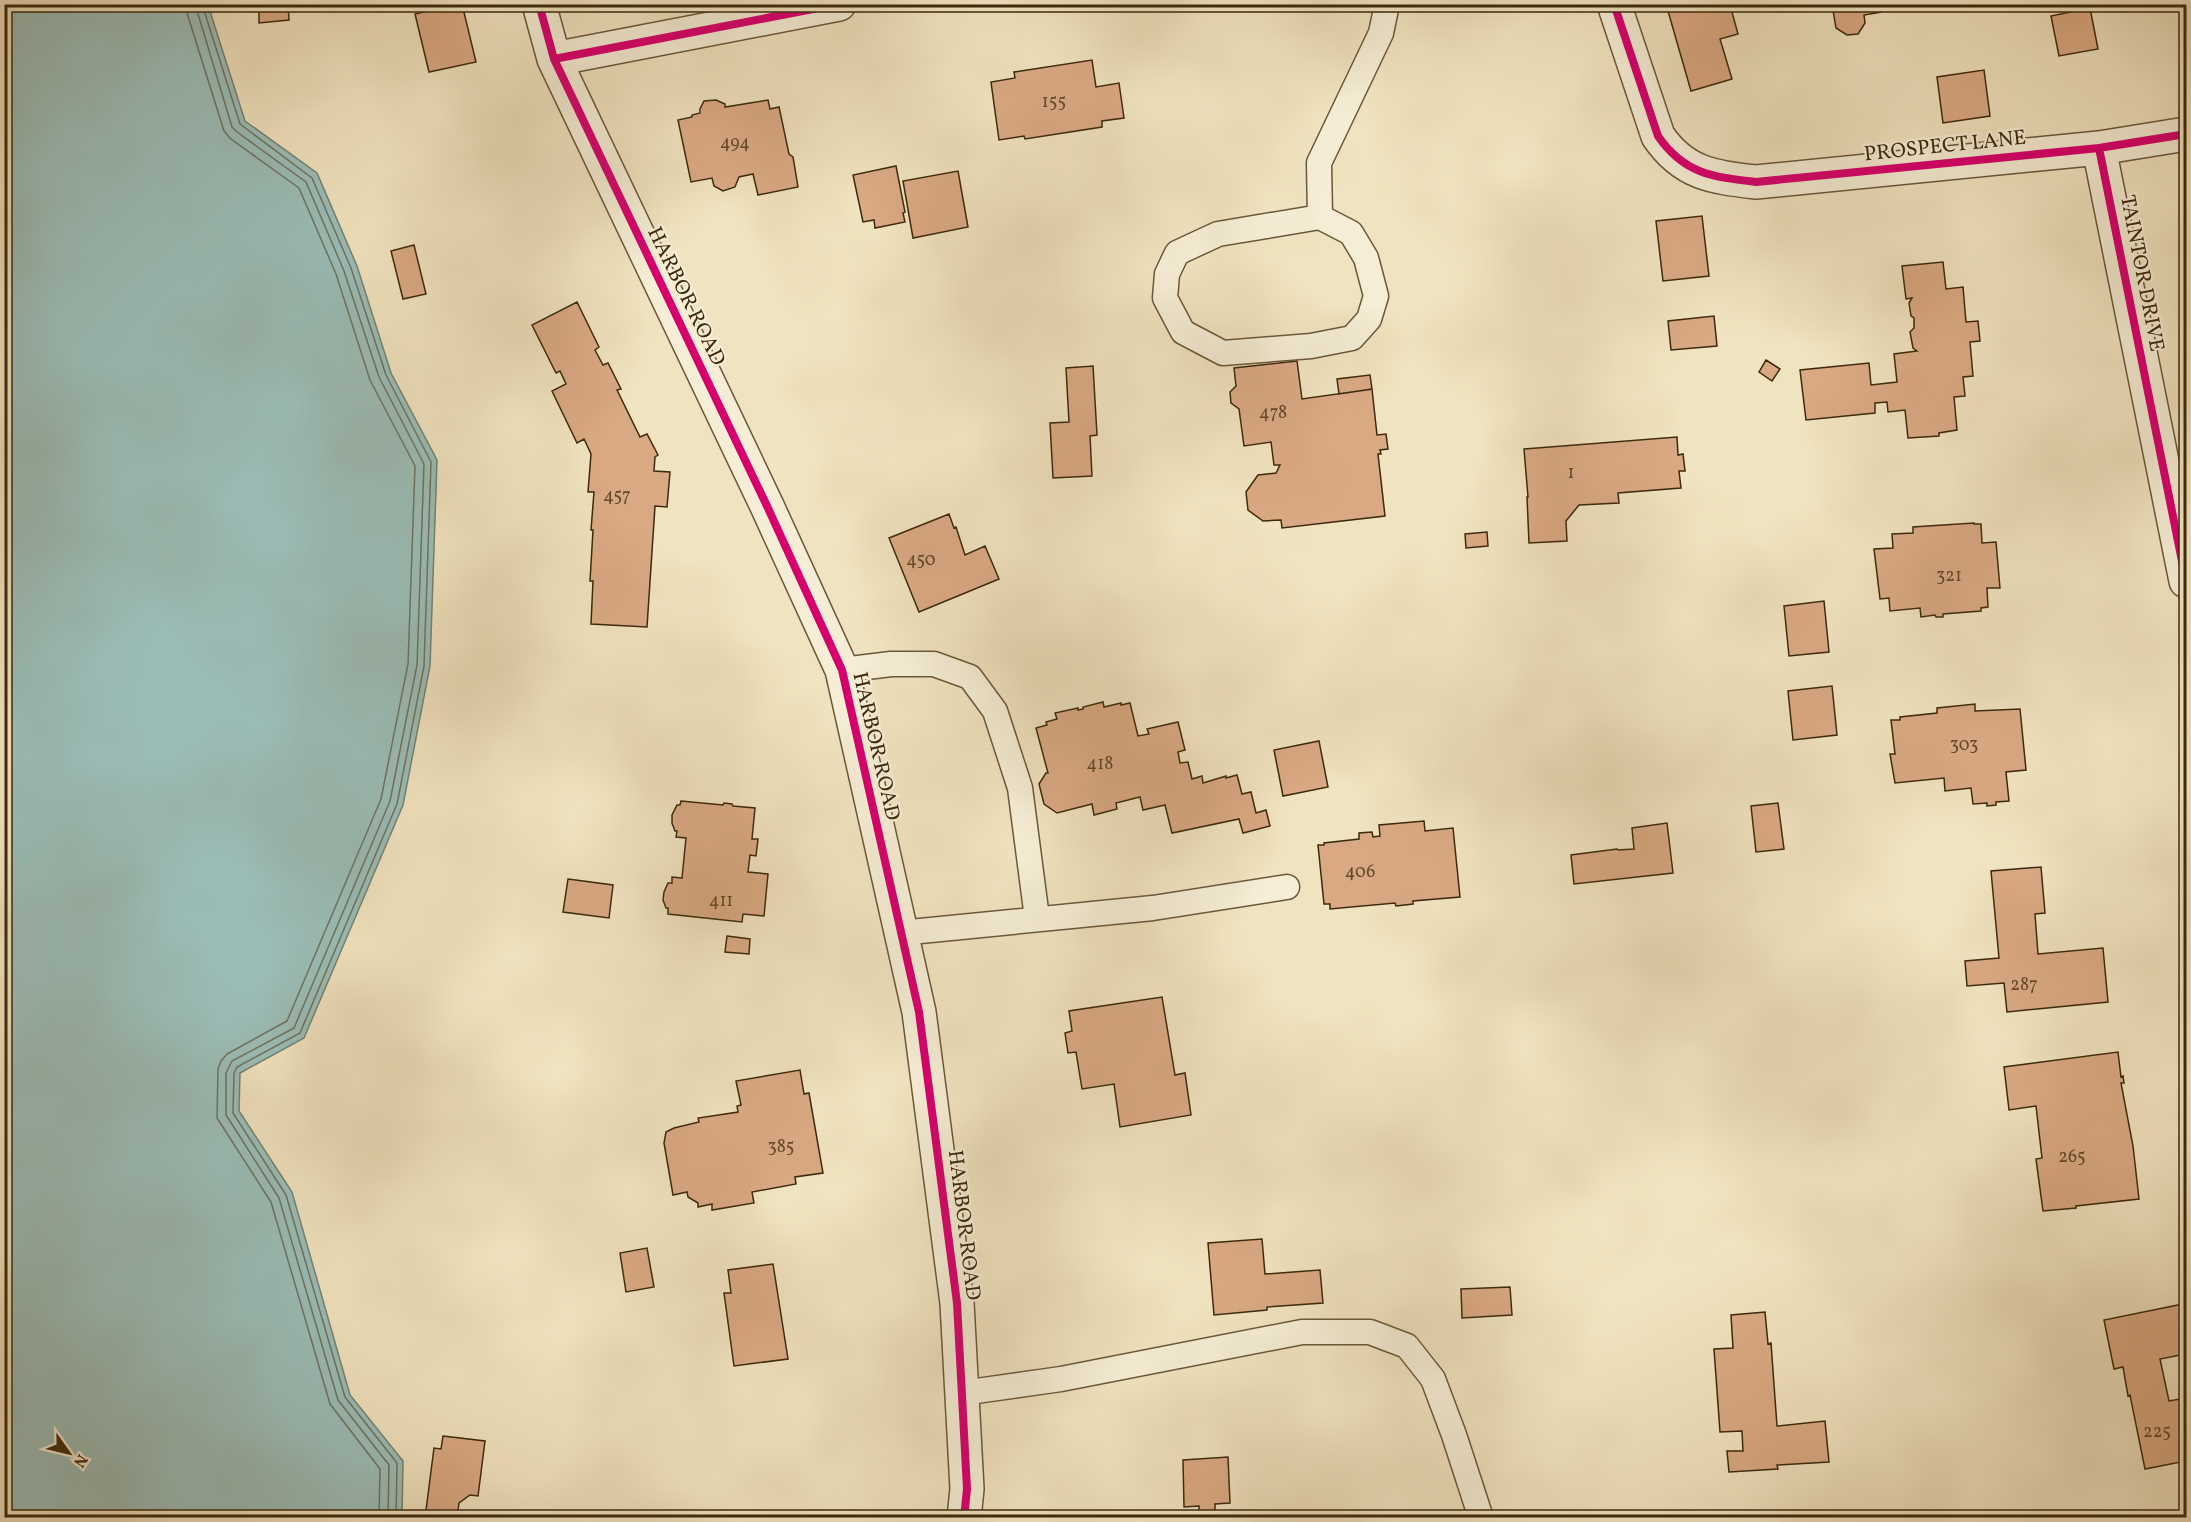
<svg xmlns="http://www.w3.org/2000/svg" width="2191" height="1522" font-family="Vollkorn,serif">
<rect width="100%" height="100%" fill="#f0e3bf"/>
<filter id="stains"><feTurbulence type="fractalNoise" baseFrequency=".00333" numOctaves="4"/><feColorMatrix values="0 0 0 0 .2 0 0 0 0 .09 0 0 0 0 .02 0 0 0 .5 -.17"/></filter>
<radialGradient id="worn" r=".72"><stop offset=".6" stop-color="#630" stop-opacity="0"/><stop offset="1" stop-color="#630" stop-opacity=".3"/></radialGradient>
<!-- water -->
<path fill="#9bbdb7" stroke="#758273" stroke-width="1.5" d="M 5,4 L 208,5 L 245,121 L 317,173 L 357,266 L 391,373 L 437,460 L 430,666 L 403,805 L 304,1038 L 240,1073 L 239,1111 L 292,1192 L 350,1395 L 403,1461 L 402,1517 L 5,1517 Z"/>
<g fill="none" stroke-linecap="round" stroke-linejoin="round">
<!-- shore -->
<path stroke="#6c7362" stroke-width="1.5" d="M 186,4 L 187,13 L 224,131 L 231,139 L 299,188 L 336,274 L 370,380 L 415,466 L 408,664 L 381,799 L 287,1021 L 227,1054 L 221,1061 L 218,1069 L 217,1118 L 271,1202 L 330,1404 L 380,1469 L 379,1518
M 195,4 L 232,127 L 237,132 L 306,182 L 344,271 L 379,377 L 424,464 L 417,665 L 390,801 L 294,1028 L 232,1061 L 226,1073 L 226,1115 L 279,1198 L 338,1400 L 389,1465 L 388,1518
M 202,4 L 240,124 L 312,178 L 351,268 L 386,375 L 431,462 L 424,666 L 397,804 L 300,1033 L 237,1067 L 234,1073 L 233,1113 L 286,1195 L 345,1397 L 397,1463 L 396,1518"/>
</g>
<!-- building -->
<path fill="#d9a983" stroke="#3d290d" stroke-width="1.5" d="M 259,4 L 288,4 L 289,20 L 259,23 Z
M 457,4 L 462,4 L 476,62 L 429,72 L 415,14 Z
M 1666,4 L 1733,4 L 1730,5 L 1738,34 L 1720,39 L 1732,79 L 1691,91 Z
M 1832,4 L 1894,4 L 1881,6 L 1881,12 L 1864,15 L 1865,23 L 1858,34 L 1847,35 L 1836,28 Z
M 2090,8 L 2098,49 L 2059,56 L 2051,16 Z
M 1092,60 L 1096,87 L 1119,83 L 1124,118 L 1102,121 L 1102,127 L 1025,139 L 1024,136 L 999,140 L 991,82 L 1015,78 L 1014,72 Z
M 1984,70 L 1990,116 L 1943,123 L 1937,77 Z
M 716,100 L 725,104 L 725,107 L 768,100 L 770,109 L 779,107 L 789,154 L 793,157 L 798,187 L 758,195 L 753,174 L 739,177 L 735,187 L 723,191 L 714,186 L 712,178 L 691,182 L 678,120 L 692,117 L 692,115 L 700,113 L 700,109 L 704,101 Z
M 896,166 L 905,212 L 903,213 L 905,222 L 875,228 L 874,220 L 863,222 L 853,175 Z
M 958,171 L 968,227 L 913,238 L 903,181 Z
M 1702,216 L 1709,276 L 1663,281 L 1656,221 Z
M 414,245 L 426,294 L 403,299 L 391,251 Z
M 1943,262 L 1946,289 L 1963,287 L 1966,322 L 1978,321 L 1980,341 L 1970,342 L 1973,376 L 1963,377 L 1965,396 L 1954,397 L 1957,430 L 1939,433 L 1939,436 L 1908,438 L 1905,410 L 1888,412 L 1887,402 L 1875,403 L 1875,413 L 1806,420 L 1800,370 L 1869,363 L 1871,385 L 1897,382 L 1894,354 L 1917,351 L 1913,348 L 1910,332 L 1914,328 L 1914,318 L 1911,316 L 1909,303 L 1912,298 L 1906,299 L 1902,266 Z
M 577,302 L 599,347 L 595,350 L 603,365 L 608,363 L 621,389 L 617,390 L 640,437 L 647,434 L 658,455 L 655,457 L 654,471 L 670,472 L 667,507 L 655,506 L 647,627 L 591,624 L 593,581 L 590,581 L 593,530 L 591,530 L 594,492 L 588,492 L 591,454 L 584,439 L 577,443 L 552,391 L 566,384 L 560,371 L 556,373 L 532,325 Z
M 1714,316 L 1717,346 L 1671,350 L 1668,321 Z
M 1766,360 L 1780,369 L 1772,381 L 1759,372 Z
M 1297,361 L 1302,399 L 1372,389 L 1377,435 L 1386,434 L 1388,449 L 1380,450 L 1381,454 L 1378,454 L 1385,516 L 1282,528 L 1281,520 L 1263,521 L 1248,510 L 1246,492 L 1258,475 L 1276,473 L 1280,465 L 1274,465 L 1271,442 L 1244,446 L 1239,409 L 1231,403 L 1230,392 L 1236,386 L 1234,368 Z
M 1093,366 L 1097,435 L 1090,436 L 1092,476 L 1053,478 L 1050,423 L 1069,422 L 1066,368 Z
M 1370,375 L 1372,389 L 1339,394 L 1337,379 Z
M 1677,437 L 1678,455 L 1683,454 L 1685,471 L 1679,471 L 1681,488 L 1618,493 L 1619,503 L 1579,505 L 1566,521 L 1567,541 L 1529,543 L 1527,497 L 1528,497 L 1524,449 Z
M 949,514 L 954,528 L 956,527 L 965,555 L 985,546 L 999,579 L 919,612 L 889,538 Z
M 1974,523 L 1974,524 L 1981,524 L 1982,543 L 1996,542 L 2000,588 L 1987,588 L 1988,607 L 1981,608 L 1981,611 L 1943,614 L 1943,617 L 1936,617 L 1935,615 L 1921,617 L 1920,608 L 1890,611 L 1889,598 L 1880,599 L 1874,549 L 1893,548 L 1892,534 L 1913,533 L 1913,527 Z
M 1487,532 L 1488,546 L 1466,548 L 1465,534 Z
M 1824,601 L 1829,652 L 1789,656 L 1784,606 Z
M 1832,686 L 1837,735 L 1793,740 L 1788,691 Z
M 1103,702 L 1104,707 L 1121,703 L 1121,705 L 1130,703 L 1138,736 L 1149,734 L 1147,729 L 1178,722 L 1185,750 L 1178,752 L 1180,763 L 1188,762 L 1192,779 L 1202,776 L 1203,783 L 1226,776 L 1226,778 L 1237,775 L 1242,794 L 1251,792 L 1256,813 L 1266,810 L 1270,826 L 1243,833 L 1239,819 L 1172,833 L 1165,805 L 1143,810 L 1140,797 L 1116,803 L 1117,809 L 1094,815 L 1092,804 L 1057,813 L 1044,804 L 1039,784 L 1046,773 L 1048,773 L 1036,728 L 1047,725 L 1046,722 L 1057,719 L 1055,713 L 1078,708 L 1078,710 L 1083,709 L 1083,707 Z
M 1975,704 L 1975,711 L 2020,709 L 2026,770 L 2006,772 L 2009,801 L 1996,802 L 1996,805 L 1987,806 L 1987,803 L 1973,804 L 1971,788 L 1945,791 L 1944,778 L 1895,783 L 1890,754 L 1895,754 L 1891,720 L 1900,720 L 1900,717 L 1937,713 L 1937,708 Z
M 1319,741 L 1328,787 L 1283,796 L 1274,750 Z
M 681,801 L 723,805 L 724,803 L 732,804 L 733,806 L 755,808 L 752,839 L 758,839 L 756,856 L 750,855 L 748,872 L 768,874 L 764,916 L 743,914 L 742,922 L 668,914 L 668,908 L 666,908 L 663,900 L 664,892 L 668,883 L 672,883 L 672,877 L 682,878 L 686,838 L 676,837 L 677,831 L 675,831 L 672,823 L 672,815 L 677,805 L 680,805 Z
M 1778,803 L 1784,849 L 1756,852 L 1751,806 Z
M 1424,821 L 1425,831 L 1453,828 L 1460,897 L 1413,901 L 1413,904 L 1396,906 L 1395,903 L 1330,909 L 1330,904 L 1324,904 L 1318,845 L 1324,845 L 1324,843 L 1359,839 L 1359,833 L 1372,832 L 1373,837 L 1380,836 L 1379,825 Z
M 1667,823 L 1673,873 L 1574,884 L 1571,855 L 1617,849 L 1618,850 L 1634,849 L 1632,828 Z
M 2041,867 L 2045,913 L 2035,914 L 2038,954 L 2103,948 L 2108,1002 L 2007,1012 L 2004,983 L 1967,986 L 1965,961 L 1999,958 L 1991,871 Z
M 568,879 L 613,885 L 609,918 L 563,912 Z
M 727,936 L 750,939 L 749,954 L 725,952 Z
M 1162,997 L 1175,1075 L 1185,1073 L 1191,1115 L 1120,1127 L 1114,1084 L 1082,1089 L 1076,1052 L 1068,1053 L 1065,1033 L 1072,1031 L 1069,1011 Z
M 2118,1052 L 2121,1077 L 2123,1076 L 2124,1083 L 2121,1083 L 2133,1146 L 2139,1199 L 2076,1206 L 2076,1208 L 2043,1211 L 2036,1159 L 2042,1158 L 2036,1106 L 2009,1110 L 2004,1067 Z
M 800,1070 L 804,1094 L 809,1093 L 823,1173 L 795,1177 L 796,1184 L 752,1192 L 754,1203 L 712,1210 L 712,1204 L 698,1207 L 698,1203 L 688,1197 L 687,1192 L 673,1195 L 664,1143 L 666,1132 L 674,1128 L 699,1122 L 698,1118 L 738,1112 L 737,1106 L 741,1105 L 736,1081 Z
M 1262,1239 L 1265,1274 L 1320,1270 L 1323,1303 L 1267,1307 L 1267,1310 L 1214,1315 L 1208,1243 Z
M 647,1248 L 654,1287 L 626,1292 L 620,1253 Z
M 773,1264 L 788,1359 L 734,1366 L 724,1293 L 731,1293 L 728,1270 Z
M 1510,1287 L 1512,1315 L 1462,1318 L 1461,1289 Z
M 2183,1304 L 2186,1321 L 2186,1354 L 2160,1359 L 2169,1401 L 2186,1398 L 2186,1461 L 2145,1469 L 2130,1395 L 2128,1396 L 2123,1367 L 2114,1369 L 2104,1320 Z
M 1765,1312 L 1768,1344 L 1771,1343 L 1777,1426 L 1825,1421 L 1829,1462 L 1777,1465 L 1778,1469 L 1729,1472 L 1727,1451 L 1743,1451 L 1742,1431 L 1720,1432 L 1714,1349 L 1733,1348 L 1731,1315 Z
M 443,1436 L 485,1441 L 478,1496 L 470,1495 L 459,1503 L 457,1518 L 425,1518 L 434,1448 L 441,1449 Z
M 1228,1457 L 1230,1503 L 1215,1504 L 1215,1516 L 1226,1516 L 1226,1518 L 1176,1518 L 1176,1514 L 1199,1513 L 1199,1506 L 1184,1507 L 1183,1460 Z"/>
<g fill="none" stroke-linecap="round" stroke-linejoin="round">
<defs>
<path id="lane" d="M 1320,217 L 1351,233 L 1366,258 L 1376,296 L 1369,319 L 1352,338 L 1311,346 L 1223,353 L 1183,332 L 1165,298 L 1167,274 L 1177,253 L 1218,234 Z
M 1320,217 L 1319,163 L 1381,33 L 1387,4
M 842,670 L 891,664 L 934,664 L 970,677 L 995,711 L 1020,788 L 1037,918
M 900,933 L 1153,908 L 1287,887
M 962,1393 L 1061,1379 L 1302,1332 L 1370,1332 L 1407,1346 L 1433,1379 L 1454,1435 L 1481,1518"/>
<path id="street" d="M 539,4 L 554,59 L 767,506 L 842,670 L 919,1012 L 957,1303 L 967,1489 L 964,1518
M 1614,4 L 1658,136 C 1684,174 1713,177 1756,182 L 2099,148 L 2186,134
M 554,59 L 839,4
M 2099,148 L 2186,581"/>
</defs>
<!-- lane casing -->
<use href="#lane" stroke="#6a583a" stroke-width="27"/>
<!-- street casing -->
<use href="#street" stroke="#6a583a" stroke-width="36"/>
<!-- lane -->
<use href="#lane" stroke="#f5edd5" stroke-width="24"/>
<!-- street -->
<use href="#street" stroke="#f5edd5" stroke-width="33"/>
<defs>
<path id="cycleway" d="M 539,4 L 554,59 L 767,506 L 842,670 L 919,1012 L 957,1303 L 967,1489 L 964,1518
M 1614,4 L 1658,136 C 1684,174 1713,177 1756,182 L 2099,148 L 2186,134
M 554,59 L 839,4
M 2099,148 L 2186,581"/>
</defs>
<!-- cycleway casing -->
<use href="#cycleway" stroke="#f5edd5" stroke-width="11"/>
<!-- cycleway -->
<use href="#cycleway" stroke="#d6006c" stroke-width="8"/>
</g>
<g text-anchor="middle" stroke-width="4.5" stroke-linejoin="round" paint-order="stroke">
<!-- number labels -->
<g font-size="18" fill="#64492a">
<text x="1054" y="107">155</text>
<text x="735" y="148">494</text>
<text x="1273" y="418">478</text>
<text x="1571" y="478">1</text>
<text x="617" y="501">457</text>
<text x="921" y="565">450</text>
<text x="1949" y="581">321</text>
<text x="1964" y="750">303</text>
<text x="1100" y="769">418</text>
<text x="1360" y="877">406</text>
<text x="721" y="906">411</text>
<text x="2024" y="990">287</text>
<text x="781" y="1152">385</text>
<text x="2072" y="1162">265</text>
<text x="2157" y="1437">225</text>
</g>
<!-- street labels -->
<g font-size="21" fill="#3d290d" stroke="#f5edd5">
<text transform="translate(1945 145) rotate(-6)" y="7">PROSPECT LANE</text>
<text transform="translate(2143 273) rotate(79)" y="7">TAINTOR DRIVE</text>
<text transform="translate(687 296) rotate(64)" y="7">HARBOR ROAD</text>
<text transform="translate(877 746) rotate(77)" y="7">HARBOR ROAD</text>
<text transform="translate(965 1225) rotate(83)" y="7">HARBOR ROAD</text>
</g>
</g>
<!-- margin -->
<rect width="2191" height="1522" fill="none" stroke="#f0e3bf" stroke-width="24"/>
<rect x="6" y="6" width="2179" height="1510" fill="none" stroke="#3d290d" stroke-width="3"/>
<rect x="12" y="12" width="2167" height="1498" fill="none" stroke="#3d290d" stroke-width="1.5"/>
<!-- north arrow -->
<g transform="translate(69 1453) rotate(124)" stroke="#f5edd5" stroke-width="4.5" paint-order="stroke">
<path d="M0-4.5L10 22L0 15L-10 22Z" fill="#3d290d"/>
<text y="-9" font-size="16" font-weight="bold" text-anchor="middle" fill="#3d290d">N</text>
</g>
<rect width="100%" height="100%" filter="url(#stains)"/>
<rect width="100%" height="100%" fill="url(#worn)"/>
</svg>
